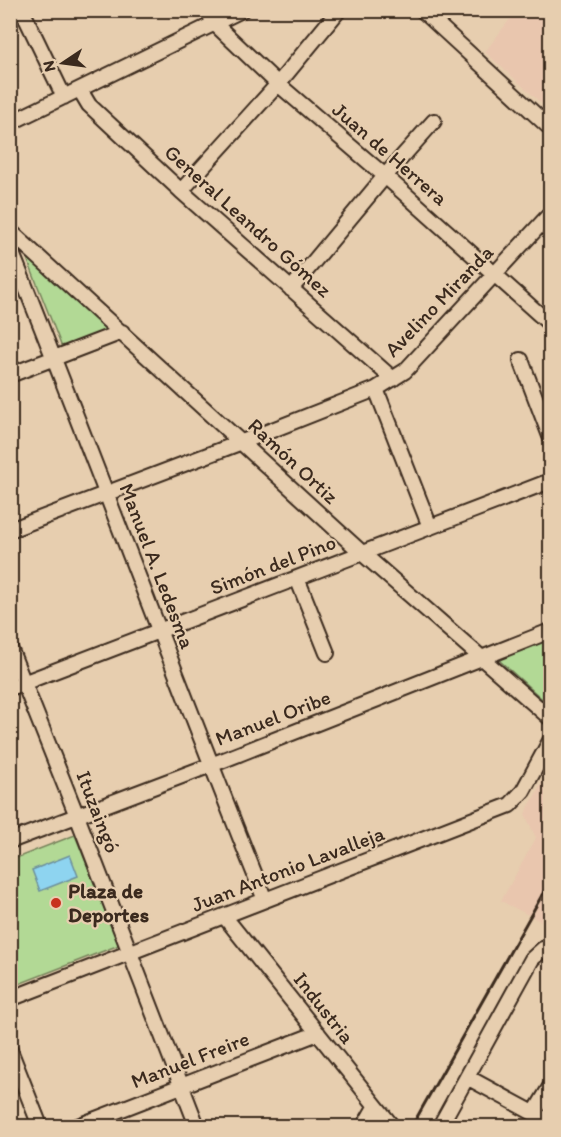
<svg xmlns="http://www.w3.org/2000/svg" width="561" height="1137" font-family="Itim,sans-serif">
<rect width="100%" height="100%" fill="#e7ceaf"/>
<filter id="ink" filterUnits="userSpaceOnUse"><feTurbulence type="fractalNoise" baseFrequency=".0167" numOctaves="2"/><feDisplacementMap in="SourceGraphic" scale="12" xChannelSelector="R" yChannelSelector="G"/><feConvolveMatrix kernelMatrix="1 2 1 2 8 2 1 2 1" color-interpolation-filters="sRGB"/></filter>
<g filter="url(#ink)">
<!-- built -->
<path fill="#e9c6ae" d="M 516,11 L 550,11 L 550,111 L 485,52 Z
M 550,768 L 550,926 L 501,901 L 536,838 L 525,814 Z"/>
<!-- green -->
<path fill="#b2d995" stroke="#76825a" stroke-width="1.5" d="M 26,256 L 112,330 L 63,350 Z
M 550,638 L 550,706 L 500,661 L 500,658 Z
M 75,835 L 119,945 L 11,987 L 11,860 Z"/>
<!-- water -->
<path fill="#8ed4f0" stroke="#6d909c" stroke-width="1.5" d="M 70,855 L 78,876 L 40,891 L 32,870 Z"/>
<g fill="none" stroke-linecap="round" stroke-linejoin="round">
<defs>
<path id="minor" d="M 22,10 L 64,97
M 207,10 L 215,24 L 278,84 L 385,176 L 550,324
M 422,10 L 550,128
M 80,90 L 89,105 L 181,191 L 393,379
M 10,123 L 242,10
M 181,191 L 278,84 L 339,10
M 10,231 L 362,553 L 550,718
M 10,248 C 97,465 178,684 265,900
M 291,289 L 385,176 L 434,121
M 521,360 L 550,436
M 10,375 L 122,332
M 376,389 L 430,527
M 10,530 L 242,442 L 376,389 L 405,371 L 550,214
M 297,578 L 327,653
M 10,648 L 77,816 L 197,1126
M 10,688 L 550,481
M 10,841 L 211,765 L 550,631
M 224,916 L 392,1126
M 10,999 L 510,805 L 523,791 L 550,741
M 10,1050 L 40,1126
M 467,1077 L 550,1122
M 535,1112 L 550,1087
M 78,1126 L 318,1033
M 364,1126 L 375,1107
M 440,1126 L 532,959 L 543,949 L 550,947"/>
</defs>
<!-- minor casing -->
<use href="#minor" stroke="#3b2a1e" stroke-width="18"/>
<!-- minor -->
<use href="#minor" stroke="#e7ceaf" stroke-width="14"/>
<!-- rail -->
<path stroke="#3b2a1e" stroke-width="3" d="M 412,1126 L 550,881"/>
</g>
</g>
<!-- markers -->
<circle fill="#c8321e" stroke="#e7ceaf" stroke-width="2" cx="56" cy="903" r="6"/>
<g text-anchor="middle" stroke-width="4.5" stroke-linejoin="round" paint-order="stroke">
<!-- street labels -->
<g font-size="21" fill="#3b2a1e" stroke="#e7ceaf">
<text transform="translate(390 154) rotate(41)" y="7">Juan de Herrera</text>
<text transform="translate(248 221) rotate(42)" y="7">General Leandro Gómez</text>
<text transform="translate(439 301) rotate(-46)" y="7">Avelino Miranda</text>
<text transform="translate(293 461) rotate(43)" y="7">Ramón Ortiz</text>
<text transform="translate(273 565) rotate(-21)" y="7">Simón del Pino</text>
<text transform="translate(157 566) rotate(69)" y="7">Manuel A. Ledesma</text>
<text transform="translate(273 718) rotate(-21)" y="7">Manuel Oribe</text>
<text transform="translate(98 812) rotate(69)" y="7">Ituzaingó</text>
<text transform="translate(288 869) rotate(-21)" y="7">Juan Antonio Lavalleja</text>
<text transform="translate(324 1008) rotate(52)" y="7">Industria</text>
<text transform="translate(190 1060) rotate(-21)" y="7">Manuel Freire</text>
</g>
<!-- poi labels -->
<g font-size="21" font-weight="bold" fill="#3b2a1e" stroke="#e7ceaf" text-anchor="start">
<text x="68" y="898">Plaza de<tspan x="68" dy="24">Deportes</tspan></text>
</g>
</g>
<!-- margin -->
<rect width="561" height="1137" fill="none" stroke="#e7ceaf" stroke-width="36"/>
<rect x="18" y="18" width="525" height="1101" fill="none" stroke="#3b2a1e" stroke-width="2" filter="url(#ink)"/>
<!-- north arrow -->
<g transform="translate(63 63) rotate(257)" stroke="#e7ceaf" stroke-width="4.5" paint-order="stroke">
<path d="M0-4.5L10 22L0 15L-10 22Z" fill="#3b2a1e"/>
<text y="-9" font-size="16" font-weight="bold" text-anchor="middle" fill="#3b2a1e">N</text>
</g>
</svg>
